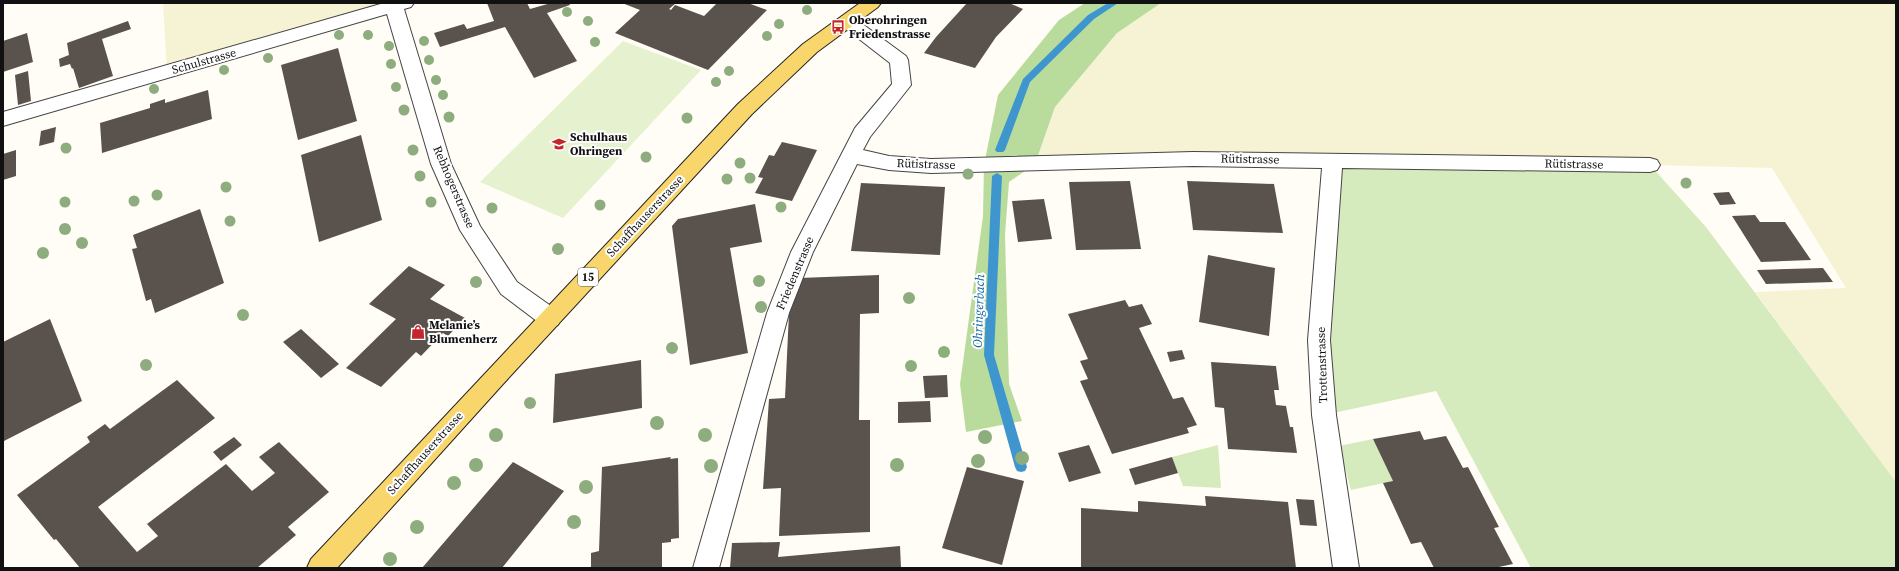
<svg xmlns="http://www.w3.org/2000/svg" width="1899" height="571" font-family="'Source Serif 4',serif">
<rect width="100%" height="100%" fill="#fffdf5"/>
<!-- farmland -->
<path fill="#f6f3d4" d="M 163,3 L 405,3 L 167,71 Z
M 1161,3 L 1896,3 L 1896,482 L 1755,292 L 1846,288 L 1772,168 L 1650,165 L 1035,164 L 1055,107 L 1117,33 Z"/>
<!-- green -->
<path fill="#d5ebbd" d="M 1333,160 L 1650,165 L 1706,227 L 1896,482 L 1896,568 L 1531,568 L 1436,391 L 1324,415 Z
M 1373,439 L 1393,481 L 1351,490 L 1339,446 Z
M 1218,445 L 1221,488 L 1183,486 L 1172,457 Z"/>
<!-- forest -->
<path fill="#b9dc9c" d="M 1085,3 L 1161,3 L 1117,33 L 1055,107 L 1035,164 L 1009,182 L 1005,235 L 1009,384 L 1022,421 L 966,432 L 960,384 L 983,216 L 984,165 L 998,95 L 1059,20 Z"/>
<!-- pitch -->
<path fill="#e6f2cf" d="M 623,41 L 701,70 L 563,218 L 480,182 Z"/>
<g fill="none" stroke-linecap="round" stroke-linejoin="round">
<!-- stream -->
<path fill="#3f96cf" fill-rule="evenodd" d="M 1108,3 L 1118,3 L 1094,19 L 1030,82 L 1005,150 L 1003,152 L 997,152 L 995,150 L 1023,79 L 1088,15 Z
M 997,173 L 1002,176 L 994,355 L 1027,467 L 1025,471 L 1021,472 L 1017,471 L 1015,467 L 984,355 L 992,176 Z"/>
</g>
<!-- building -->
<path fill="#5a524d" d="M 487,3 L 527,3 L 530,9 L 551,3 L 569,3 L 570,5 L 547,13 L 577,61 L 534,78 L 505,27 L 440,47 L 434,33 L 464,24 L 467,29 L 494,21 Z
M 622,3 L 676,3 L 669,9 L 671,10 L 675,5 L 704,16 L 717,3 L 748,3 L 767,10 L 708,70 L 615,33 L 640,10 Z
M 967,3 L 1009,3 L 1023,9 L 996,37 L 975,68 L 924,53 L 936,37 Z
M 128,21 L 131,29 L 102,39 L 113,76 L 79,88 L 73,68 L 72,69 L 70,64 L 60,67 L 59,59 L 69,55 L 67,43 Z
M 27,33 L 33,62 L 3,72 L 3,41 Z
M 338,48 L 357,121 L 298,140 L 281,65 Z
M 28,71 L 31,101 L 18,105 L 15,75 Z
M 208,90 L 212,119 L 102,153 L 100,123 L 150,108 L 150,104 L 165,99 L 165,103 Z
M 56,127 L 54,142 L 39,146 L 41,131 Z
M 361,135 L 382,220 L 319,242 L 301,155 Z
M 782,142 L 817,150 L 792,201 L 755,193 L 763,178 L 758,177 L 769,155 L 774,156 Z
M 16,150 L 16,176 L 3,180 L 3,154 Z
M 1130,181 L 1141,249 L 1076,250 L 1069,182 Z
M 1187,181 L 1274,184 L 1283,233 L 1193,230 Z
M 861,183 L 945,187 L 940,255 L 851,251 Z
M 1729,192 L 1736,204 L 1720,205 L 1713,193 Z
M 1044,199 L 1052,239 L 1018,242 L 1012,201 Z
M 755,204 L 762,242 L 730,248 L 748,353 L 690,365 L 672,226 L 678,219 Z
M 200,209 L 224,283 L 155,313 L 151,299 L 146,301 L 132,249 L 137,248 L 133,235 Z
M 1755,215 L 1760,222 L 1785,222 L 1811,260 L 1761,262 L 1732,216 Z
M 1208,255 L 1275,268 L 1269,336 L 1199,322 Z
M 409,266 L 445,285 L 430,299 L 465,318 L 448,336 L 443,333 L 421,356 L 416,352 L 381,387 L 346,368 L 396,319 L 369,304 Z
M 1823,268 L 1833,282 L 1766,284 L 1757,270 Z
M 879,275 L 879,313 L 860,314 L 859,420 L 870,420 L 870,532 L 779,536 L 781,488 L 763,489 L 769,399 L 785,398 L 789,313 L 799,278 Z
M 1125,300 L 1129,307 L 1142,304 L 1152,324 L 1139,328 L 1173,399 L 1183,397 L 1197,425 L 1187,428 L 1189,433 L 1112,454 L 1080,381 L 1088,379 L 1080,361 L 1088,359 L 1068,314 Z
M 50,319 L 82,401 L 4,441 L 3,436 L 3,342 Z
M 301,329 L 339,364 L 321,378 L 283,342 Z
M 1182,350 L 1185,359 L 1170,362 L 1167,352 Z
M 641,360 L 642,408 L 553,423 L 555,374 Z
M 1211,362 L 1276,366 L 1279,390 L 1274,390 L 1276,405 L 1286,406 L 1290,427 L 1293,427 L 1297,453 L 1228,449 L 1224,408 L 1215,407 Z
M 947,375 L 948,397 L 925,398 L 923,376 Z
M 177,380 L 215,418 L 98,507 L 137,552 L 158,536 L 147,524 L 226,464 L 252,491 L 275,473 L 259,457 L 279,442 L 329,492 L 288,527 L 296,535 L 257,568 L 80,568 L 56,539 L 54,540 L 17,495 L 90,442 L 87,437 L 105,424 L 110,429 Z
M 930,401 L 931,422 L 898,423 L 898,402 Z
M 1420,431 L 1424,440 L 1446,436 L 1463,468 L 1468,467 L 1499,527 L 1494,528 L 1513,564 L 1494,568 L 1434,568 L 1421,542 L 1411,544 L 1383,483 L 1393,481 L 1373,439 Z
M 234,437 L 242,445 L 221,461 L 213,452 Z
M 1089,445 L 1101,473 L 1069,482 L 1058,453 Z
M 671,457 L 670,459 L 678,458 L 679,538 L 671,539 L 671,542 L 662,543 L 662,568 L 591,568 L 591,553 L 599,551 L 602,467 Z
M 1172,457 L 1178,473 L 1135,485 L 1129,469 Z
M 513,462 L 564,491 L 502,568 L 422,568 Z
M 967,467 L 1024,481 L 1002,565 L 942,548 Z
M 1205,496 L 1288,502 L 1296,568 L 1081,568 L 1081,508 L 1138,512 L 1138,501 L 1206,506 Z
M 1296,499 L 1314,500 L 1317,526 L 1300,525 Z
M 780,542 L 778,557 L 900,546 L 901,568 L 730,568 L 732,543 Z"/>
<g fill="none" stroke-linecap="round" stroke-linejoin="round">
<defs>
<path id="street" d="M 384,3 L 414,3 L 411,7 L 404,9 L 451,164 L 480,226 L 517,282 L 558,311 L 561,318 L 558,325 L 550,327 L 542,325 L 501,294 L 460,230 L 431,164 L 387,14 L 3,126 L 3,112 Z
M 847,15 L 853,17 L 906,56 L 908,60 L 911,85 L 870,137 L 863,150 L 889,156 L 931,159 L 1193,152 L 1650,158 L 1657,160 L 1660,165 L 1657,170 L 1650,172 L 1342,168 L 1330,340 L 1336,415 L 1359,568 L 1333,568 L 1312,415 L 1308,340 L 1322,168 L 1193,166 L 931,173 L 889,170 L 857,164 L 813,252 L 789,313 L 719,568 L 693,568 L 767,313 L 791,252 L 855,128 L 892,84 L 890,63 L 841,25 L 838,21 L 841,17 Z"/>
<path id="primary" d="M 860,3 L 881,3 L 878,7 L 817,52 L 752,114 L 503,384 L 337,568 L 307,568 L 311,559 L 738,104 L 803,44 Z"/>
</defs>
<!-- street casing -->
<use href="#street" stroke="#444" stroke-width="2"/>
<!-- primary casing -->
<use href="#primary" stroke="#222" stroke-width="2"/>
<!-- street -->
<use href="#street" fill="#fff" fill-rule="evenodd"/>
<!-- primary -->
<use href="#primary" fill="#f9d66b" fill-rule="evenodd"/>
</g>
<!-- trees -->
<g fill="#8dad7f">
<circle cx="807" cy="10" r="5"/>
<circle cx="567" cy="12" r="5"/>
<circle cx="588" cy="21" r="5"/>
<circle cx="779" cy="24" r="5"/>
<circle cx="339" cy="35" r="5"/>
<circle cx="368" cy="35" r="5"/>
<circle cx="767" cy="36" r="5"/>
<circle cx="424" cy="41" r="5"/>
<circle cx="595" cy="42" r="5"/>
<circle cx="389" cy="46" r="5"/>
<circle cx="268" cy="58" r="5"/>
<circle cx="429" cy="60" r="5"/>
<circle cx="391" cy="64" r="5"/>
<circle cx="224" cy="70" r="5"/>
<circle cx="729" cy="71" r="5"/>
<circle cx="436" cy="80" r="5"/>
<circle cx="716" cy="82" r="5"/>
<circle cx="396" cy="87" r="5"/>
<circle cx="154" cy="89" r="5"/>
<circle cx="443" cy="95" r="5"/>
<circle cx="404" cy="110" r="5.5"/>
<circle cx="449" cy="117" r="5.5"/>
<circle cx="687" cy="118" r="5.5"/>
<circle cx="66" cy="148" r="5.5"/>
<circle cx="413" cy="150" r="5.5"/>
<circle cx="646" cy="157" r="5.5"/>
<circle cx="740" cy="163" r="5.5"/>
<circle cx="968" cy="174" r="5.5"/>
<circle cx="420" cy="176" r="5.5"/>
<circle cx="750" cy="178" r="5.5"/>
<circle cx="727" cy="179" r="5.5"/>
<circle cx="1686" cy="183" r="5.5"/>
<circle cx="226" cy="187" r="5.5"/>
<circle cx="157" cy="195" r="5.5"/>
<circle cx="134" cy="201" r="5.5"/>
<circle cx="65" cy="202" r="5.5"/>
<circle cx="431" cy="202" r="5.5"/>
<circle cx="600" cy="205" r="5.5"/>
<circle cx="781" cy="207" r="5.5"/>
<circle cx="492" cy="208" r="5.5"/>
<circle cx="230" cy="221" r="5.5"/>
<circle cx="65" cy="229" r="6"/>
<circle cx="82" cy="243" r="6"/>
<circle cx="558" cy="249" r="6"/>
<circle cx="43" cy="253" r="6"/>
<circle cx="759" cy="281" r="6"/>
<circle cx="476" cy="282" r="6"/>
<circle cx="909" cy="298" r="6"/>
<circle cx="761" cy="307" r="6"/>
<circle cx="243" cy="315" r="6"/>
<circle cx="672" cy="348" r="6"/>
<circle cx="944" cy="352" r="6"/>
<circle cx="146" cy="365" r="6"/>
<circle cx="911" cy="366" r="6"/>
<circle cx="530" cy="403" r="6"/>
<circle cx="657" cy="423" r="7"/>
<circle cx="496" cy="435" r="7"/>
<circle cx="705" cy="435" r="7"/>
<circle cx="985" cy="437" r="7"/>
<circle cx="1022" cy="458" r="7"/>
<circle cx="978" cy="461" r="7"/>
<circle cx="476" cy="465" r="7"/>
<circle cx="897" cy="465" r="7"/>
<circle cx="711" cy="466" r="7"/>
<circle cx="454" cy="483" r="7"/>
<circle cx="586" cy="487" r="7"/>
<circle cx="574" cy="522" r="7"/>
<circle cx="417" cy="527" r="7"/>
<circle cx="390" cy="559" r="7"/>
</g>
<!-- icons -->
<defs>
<symbol id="bus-bare" viewBox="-9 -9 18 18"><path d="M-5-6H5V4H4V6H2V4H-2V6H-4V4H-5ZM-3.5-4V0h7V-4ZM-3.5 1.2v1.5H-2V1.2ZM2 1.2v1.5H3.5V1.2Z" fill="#c4262e" stroke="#fff" stroke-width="2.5" paint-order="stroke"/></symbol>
<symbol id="school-bare" viewBox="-9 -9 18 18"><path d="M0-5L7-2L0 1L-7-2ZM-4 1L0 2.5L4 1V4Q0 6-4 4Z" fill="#c4262e" stroke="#fff" stroke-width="2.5" paint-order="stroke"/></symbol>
<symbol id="shop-bare" viewBox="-9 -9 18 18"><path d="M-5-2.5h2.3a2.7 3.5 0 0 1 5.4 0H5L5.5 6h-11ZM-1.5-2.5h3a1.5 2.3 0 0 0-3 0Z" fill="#c4262e" stroke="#fff" stroke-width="2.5" paint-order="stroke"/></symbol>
</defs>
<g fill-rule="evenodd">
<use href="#bus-bare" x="828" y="17" width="20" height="20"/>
<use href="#school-bare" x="549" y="134" width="20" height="20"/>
<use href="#shop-bare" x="408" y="322" width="20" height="20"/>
</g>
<g text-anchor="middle" stroke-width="4" stroke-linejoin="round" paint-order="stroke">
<!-- shield labels -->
<rect fill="#fff" stroke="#585858" stroke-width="1" x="578" y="268" width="20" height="18" rx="3"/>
<g font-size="11" font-weight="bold" fill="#111">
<text x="588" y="281">15</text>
</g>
<!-- poi labels -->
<g font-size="12" font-weight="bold" fill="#111" stroke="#fff" text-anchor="start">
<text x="849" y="24">Oberohringen<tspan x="849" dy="14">Friedenstrasse</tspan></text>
<text x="570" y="141">Schulhaus<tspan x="570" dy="14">Ohringen</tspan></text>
<text x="429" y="329">Melanie’s<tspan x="429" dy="14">Blumenherz</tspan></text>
</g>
<!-- street labels -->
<g font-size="12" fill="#111" stroke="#fff">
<text transform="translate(204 61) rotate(-16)" y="4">Schulstrasse</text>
<text transform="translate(1250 159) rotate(1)" y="4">Rütistrasse</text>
<text transform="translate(926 164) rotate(2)" y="4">Rütistrasse</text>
<text transform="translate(1574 164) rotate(1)" y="4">Rütistrasse</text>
<text transform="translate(454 187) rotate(67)" y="4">Rebhogerstrasse</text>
<text transform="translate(645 216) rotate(-47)" y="4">Schaffhauserstrasse</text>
<text transform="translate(795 273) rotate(-67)" y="4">Friedenstrasse</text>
<text transform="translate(1322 365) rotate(-92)" y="4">Trottenstrasse</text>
<text transform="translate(425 453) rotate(-48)" y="4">Schaffhauserstrasse</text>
</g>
<!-- water labels -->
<g font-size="13" font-style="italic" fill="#1768a6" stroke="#fff">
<text transform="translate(978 311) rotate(-88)" y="5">Ohringerbach</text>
</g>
</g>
<!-- border -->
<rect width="1899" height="571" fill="none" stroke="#111111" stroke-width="8"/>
</svg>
